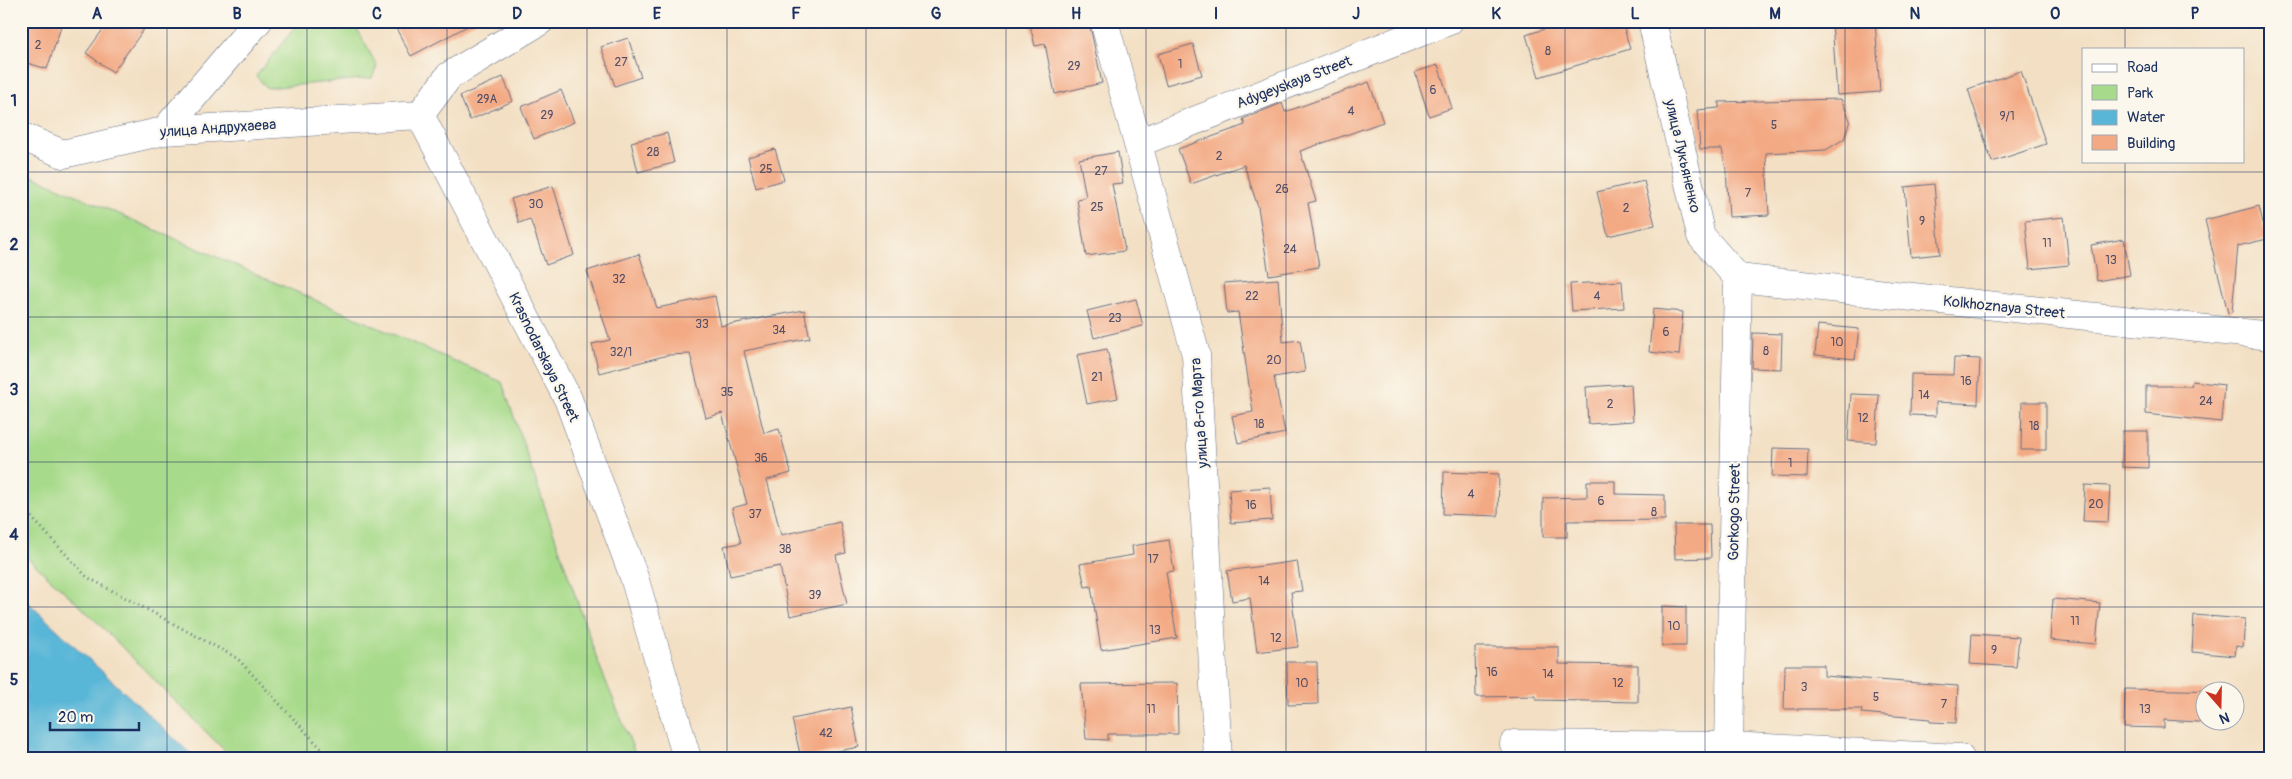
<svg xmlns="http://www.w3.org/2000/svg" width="2292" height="779" font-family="Pangolin,sans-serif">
<rect width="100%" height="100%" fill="#fbf7ec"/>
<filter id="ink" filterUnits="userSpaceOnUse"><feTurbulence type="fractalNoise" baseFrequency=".02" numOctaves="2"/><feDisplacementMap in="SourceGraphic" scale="10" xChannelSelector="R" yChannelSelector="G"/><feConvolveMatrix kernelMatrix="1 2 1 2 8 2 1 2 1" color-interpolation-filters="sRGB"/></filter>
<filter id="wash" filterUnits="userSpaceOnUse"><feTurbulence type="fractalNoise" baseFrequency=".0096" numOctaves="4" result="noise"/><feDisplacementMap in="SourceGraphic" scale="20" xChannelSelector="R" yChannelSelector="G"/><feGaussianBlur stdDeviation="1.12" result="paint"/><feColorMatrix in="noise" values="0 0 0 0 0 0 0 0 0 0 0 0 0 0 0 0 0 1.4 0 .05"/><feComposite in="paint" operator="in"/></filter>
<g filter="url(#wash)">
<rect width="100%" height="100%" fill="#f3e0c4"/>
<!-- green -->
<path fill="#a7da8a" stroke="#618474" d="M 300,21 L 353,21 L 377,66 L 372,78 L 267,88 L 256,76 Z
M 21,171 L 502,382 L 598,662 L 637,758 L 232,758 L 91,616 L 21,552 Z"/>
<!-- water -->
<path fill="#59b6d7" stroke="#3a729a" d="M 21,596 L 195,758 L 21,758 Z"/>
<g id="blocks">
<!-- building -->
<path fill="#f3a983" d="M 21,21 L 63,21 L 47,69 L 21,61 Z
M 109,21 L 150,21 L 113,72 L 86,53 Z
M 392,21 L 477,21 L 411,56 Z
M 1029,21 L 1089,21 L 1102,83 L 1055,94 L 1045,44 L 1035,46 Z
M 1569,21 L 1622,21 L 1630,49 L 1539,77 L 1526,35 Z
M 1832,21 L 1875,21 L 1880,92 L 1837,95 Z
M 628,38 L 641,77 L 615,86 L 601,47 Z
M 1193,44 L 1202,75 L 1166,85 L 1158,54 Z
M 1438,65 L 1452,108 L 1429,116 L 1415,72 Z
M 2021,71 L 2046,144 L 1992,162 L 1968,89 Z
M 503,77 L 513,101 L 470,120 L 460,96 Z
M 1369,82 L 1383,122 L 1300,151 L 1316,201 L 1308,203 L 1319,267 L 1269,275 L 1258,207 L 1244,165 L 1191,184 L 1178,149 L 1245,125 L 1243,119 L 1282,103 L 1285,112 Z
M 561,90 L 574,122 L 534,139 L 521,107 Z
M 1841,99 L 1850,120 L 1844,139 L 1826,150 L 1766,153 L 1769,215 L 1729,217 L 1726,170 L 1722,149 L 1700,149 L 1697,110 L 1719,108 L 1719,102 Z
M 667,133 L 674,163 L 638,172 L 631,142 Z
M 775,149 L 784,180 L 756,188 L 748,157 Z
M 1118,152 L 1123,183 L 1112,184 L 1125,251 L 1086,256 L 1077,199 L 1086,197 L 1079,159 Z
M 1644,181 L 1655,225 L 1608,236 L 1597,192 Z
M 1934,184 L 1940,254 L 1911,257 L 1905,187 Z
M 553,186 L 574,255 L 546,265 L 530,219 L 519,223 L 511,199 Z
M 2259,206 L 2267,239 L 2238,246 L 2232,312 L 2228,313 L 2205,220 Z
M 2064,217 L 2069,265 L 2030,269 L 2025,221 Z
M 2124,239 L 2130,275 L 2097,281 L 2091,245 Z
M 639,254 L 657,308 L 715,296 L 721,326 L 804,310 L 810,338 L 744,351 L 764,433 L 779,429 L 791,473 L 767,480 L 781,535 L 840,522 L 846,553 L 836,555 L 847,604 L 790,616 L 780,566 L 730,576 L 724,546 L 741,543 L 732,508 L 747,504 L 722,413 L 706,418 L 690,354 L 668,355 L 599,373 L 592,344 L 610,340 L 587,271 Z
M 1278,279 L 1283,342 L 1300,340 L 1305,372 L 1274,377 L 1285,433 L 1238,443 L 1232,416 L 1253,412 L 1238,312 L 1227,313 L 1224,283 Z
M 1622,281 L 1624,308 L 1572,311 L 1570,284 Z
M 1136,299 L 1143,326 L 1094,338 L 1087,311 Z
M 1653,309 L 1683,312 L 1679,355 L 1649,352 Z
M 1818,325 L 1859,329 L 1855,359 L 1815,355 Z
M 1753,333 L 1782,334 L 1781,369 L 1752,368 Z
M 1107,349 L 1118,398 L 1087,404 L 1077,355 Z
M 1954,358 L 1980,359 L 1978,404 L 1936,402 L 1936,416 L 1910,415 L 1911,374 L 1953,375 Z
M 2192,381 L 2224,385 L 2221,422 L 2146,414 L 2146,386 L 2191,386 Z
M 1631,384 L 1633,421 L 1588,424 L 1586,387 Z
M 1851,394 L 1879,395 L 1876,443 L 1848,441 Z
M 2022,402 L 2046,402 L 2046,450 L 2021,450 Z
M 2122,431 L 2148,431 L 2148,468 L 2122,467 Z
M 1773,448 L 1808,449 L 1807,477 L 1772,476 Z
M 1444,472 L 1499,474 L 1498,516 L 1443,514 Z
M 1587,481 L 1615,481 L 1615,494 L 1665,495 L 1665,520 L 1567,521 L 1567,537 L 1543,537 L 1543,498 L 1587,497 Z
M 2085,485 L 2110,486 L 2108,522 L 2083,521 Z
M 1270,487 L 1272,520 L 1231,523 L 1229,490 Z
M 1674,525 L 1710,525 L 1711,558 L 1675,559 Z
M 1169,540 L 1174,571 L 1166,572 L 1177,638 L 1101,650 L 1091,586 L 1085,587 L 1080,564 L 1133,555 L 1132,546 Z
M 1297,561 L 1302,591 L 1291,592 L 1298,647 L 1257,652 L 1250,598 L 1232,601 L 1227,571 Z
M 2053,599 L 2100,603 L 2096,644 L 2050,640 Z
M 1662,606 L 1686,607 L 1686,646 L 1662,646 Z
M 2194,615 L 2245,619 L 2243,647 L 2236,646 L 2235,656 L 2192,652 Z
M 1972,634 L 2019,637 L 2016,667 L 1970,664 Z
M 1475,647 L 1559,647 L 1559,664 L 1638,665 L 1638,702 L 1536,700 L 1536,696 L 1476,697 Z
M 1287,662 L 1317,662 L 1318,704 L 1288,705 Z
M 1785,665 L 1824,665 L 1824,676 L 1958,686 L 1956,723 L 1930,722 L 1930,719 L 1861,713 L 1862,709 L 1784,709 Z
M 1177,683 L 1178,734 L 1108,734 L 1108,740 L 1086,739 L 1081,684 Z
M 2125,689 L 2233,691 L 2204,692 L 2204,722 L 2232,722 L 2232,724 L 2164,720 L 2164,728 L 2124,727 Z
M 851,707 L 859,747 L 801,758 L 792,719 Z"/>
</g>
</g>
<g filter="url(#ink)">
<use href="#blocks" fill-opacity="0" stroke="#676d82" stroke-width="1"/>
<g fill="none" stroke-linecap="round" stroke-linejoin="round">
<defs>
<path id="street" d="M 1104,21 L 1196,355 L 1218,758
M 1652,21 L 1701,236 L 1738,278
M 420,115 L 568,399 L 634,577 L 687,758
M 420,115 L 449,76 L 540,21
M 164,131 L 258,21
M 21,136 L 63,154 L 164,131 L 420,115
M 1138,143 L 1449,21
M 1738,278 L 2271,336
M 1514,744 L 1729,746 L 1960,758
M 1729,746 L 1738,278"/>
</defs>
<!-- street casing -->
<use href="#street" stroke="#676d82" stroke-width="29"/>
<!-- path -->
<path stroke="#676d82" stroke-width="3" stroke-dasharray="1 4" stroke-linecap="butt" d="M 21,506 L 87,577 L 237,658 L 330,758"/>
<!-- street -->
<use href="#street" stroke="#fff" stroke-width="28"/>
</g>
</g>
<!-- grid -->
<path fill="none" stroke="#1b2f5e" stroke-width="1" stroke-opacity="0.55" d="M 167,21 L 167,758M 307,21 L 307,758M 447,21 L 447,758M 587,21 L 587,758M 727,21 L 727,758M 866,21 L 866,758M 1006,21 L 1006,758M 1146,21 L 1146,758M 1286,21 L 1286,758M 1426,21 L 1426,758M 1565,21 L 1565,758M 1705,21 L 1705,758M 1845,21 L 1845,758M 1985,21 L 1985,758M 2125,21 L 2125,49M 2125,161 L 2125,758M 21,172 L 2271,172M 21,317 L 2271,317M 21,462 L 2271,462M 21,607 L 2271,607"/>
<g text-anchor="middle" stroke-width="4.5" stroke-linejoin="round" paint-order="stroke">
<!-- number labels -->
<g font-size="12" fill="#514e67">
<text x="38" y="49">2</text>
<text x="1548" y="55">8</text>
<text x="621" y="66">27</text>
<text x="1180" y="68">1</text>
<text x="1074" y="70">29</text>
<text x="1433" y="94">6</text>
<text x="487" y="103">29А</text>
<text x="1351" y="115">4</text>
<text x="547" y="119">29</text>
<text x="2007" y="120">9/1</text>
<text x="1774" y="129">5</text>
<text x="653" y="156">28</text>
<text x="1219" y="160">2</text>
<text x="766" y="173">25</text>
<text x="1101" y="175">27</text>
<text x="1282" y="193">26</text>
<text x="1748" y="197">7</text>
<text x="536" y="208">30</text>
<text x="1097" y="211">25</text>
<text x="1626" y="212">2</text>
<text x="1922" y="225">9</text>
<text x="2047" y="247">11</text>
<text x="1290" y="253">24</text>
<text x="2111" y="264">13</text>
<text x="619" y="283">32</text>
<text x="1252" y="300">22</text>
<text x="1597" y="300">4</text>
<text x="1115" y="322">23</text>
<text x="702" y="328">33</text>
<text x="779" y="334">34</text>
<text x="1666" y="336">6</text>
<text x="1837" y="346">10</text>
<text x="1766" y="355">8</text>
<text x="621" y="356">32/1</text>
<text x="1274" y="364">20</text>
<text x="1097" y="381">21</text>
<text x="1966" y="385">16</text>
<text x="727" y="396">35</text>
<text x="1924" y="399">14</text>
<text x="2206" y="405">24</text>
<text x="1610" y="408">2</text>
<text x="1863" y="422">12</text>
<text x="1259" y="428">18</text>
<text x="2034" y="430">18</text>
<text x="761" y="462">36</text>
<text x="1790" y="467">1</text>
<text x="1471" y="498">4</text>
<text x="1601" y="505">6</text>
<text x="2096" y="508">20</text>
<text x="1251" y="509">16</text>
<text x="1654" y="516">8</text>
<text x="755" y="518">37</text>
<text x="785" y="553">38</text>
<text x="1153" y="563">17</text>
<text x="1264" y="585">14</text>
<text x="815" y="599">39</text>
<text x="2075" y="625">11</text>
<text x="1674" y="630">10</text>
<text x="1155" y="634">13</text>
<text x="1276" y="642">12</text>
<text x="1994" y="654">9</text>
<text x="1492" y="676">16</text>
<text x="1548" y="678">14</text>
<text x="1302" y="687">10</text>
<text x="1618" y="687">12</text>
<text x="1804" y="691">3</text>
<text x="1876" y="701">5</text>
<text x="1944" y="708">7</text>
<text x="1151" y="713">11</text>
<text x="2145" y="713">13</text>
<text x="826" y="737">42</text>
</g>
<!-- street labels -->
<g font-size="15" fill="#1b2f5e" stroke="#fbf7ec">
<text transform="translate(1294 82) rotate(-21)" y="5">Adygeyskaya Street</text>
<text transform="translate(218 128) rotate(-4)" y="5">улица Андрухаева</text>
<text transform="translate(1683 156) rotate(77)" y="5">улица Лукьяненко</text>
<text transform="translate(2004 307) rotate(6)" y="5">Kolkhoznaya Street</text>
<text transform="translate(544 357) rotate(64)" y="5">Krasnodarskaya Street</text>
<text transform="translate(1199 413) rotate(-94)" y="5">улица 8-го Марта</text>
<text transform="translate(1734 512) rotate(-89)" y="5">Gorkogo Street</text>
</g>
</g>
<!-- margin -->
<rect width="2292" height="779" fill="none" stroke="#fbf7ec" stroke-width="55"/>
<!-- legend -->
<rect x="2082" y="48" width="162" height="115" fill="#fbf7ec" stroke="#a1a7b3"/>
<rect x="2092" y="64" width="25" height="8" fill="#ffffff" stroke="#a1a7b3"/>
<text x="2127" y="72" font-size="15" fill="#1b2f5e">Road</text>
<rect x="2092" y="85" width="25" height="15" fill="#a7da8a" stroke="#a1a7b3"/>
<text x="2127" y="98" font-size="15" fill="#1b2f5e">Park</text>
<rect x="2092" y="110" width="25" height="15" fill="#59b6d7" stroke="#a1a7b3"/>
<text x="2127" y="122" font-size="15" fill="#1b2f5e">Water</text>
<rect x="2092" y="135" width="25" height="15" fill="#f3a983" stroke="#a1a7b3"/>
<text x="2127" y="148" font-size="15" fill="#1b2f5e">Building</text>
<!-- north arrow -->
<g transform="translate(2220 706) rotate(160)"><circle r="24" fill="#fbf7ec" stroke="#a1a7b3"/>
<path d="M0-4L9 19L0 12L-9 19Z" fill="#c8321e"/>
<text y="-8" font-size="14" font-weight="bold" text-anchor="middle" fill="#1b2f5e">N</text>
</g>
<!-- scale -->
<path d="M50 722v8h89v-8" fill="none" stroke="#1b2f5e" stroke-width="2.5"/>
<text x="58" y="722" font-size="15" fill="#1b2f5e" stroke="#fbf7ec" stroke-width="4" paint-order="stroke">20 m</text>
<rect x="28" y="28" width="2236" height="724" fill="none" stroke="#1b2f5e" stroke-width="2"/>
<g font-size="16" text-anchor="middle" font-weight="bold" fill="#1b2f5e">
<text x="97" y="19">A</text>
<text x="237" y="19">B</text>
<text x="377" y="19">C</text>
<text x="517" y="19">D</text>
<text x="657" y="19">E</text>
<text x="796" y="19">F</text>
<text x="936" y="19">G</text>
<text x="1076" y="19">H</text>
<text x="1216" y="19">I</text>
<text x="1356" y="19">J</text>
<text x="1496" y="19">K</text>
<text x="1635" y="19">L</text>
<text x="1775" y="19">M</text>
<text x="1915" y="19">N</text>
<text x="2055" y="19">O</text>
<text x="2195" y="19">P</text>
<text x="14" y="106">1</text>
<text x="14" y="250">2</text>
<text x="14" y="395">3</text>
<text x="14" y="540">4</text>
<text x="14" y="685">5</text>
</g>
</svg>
